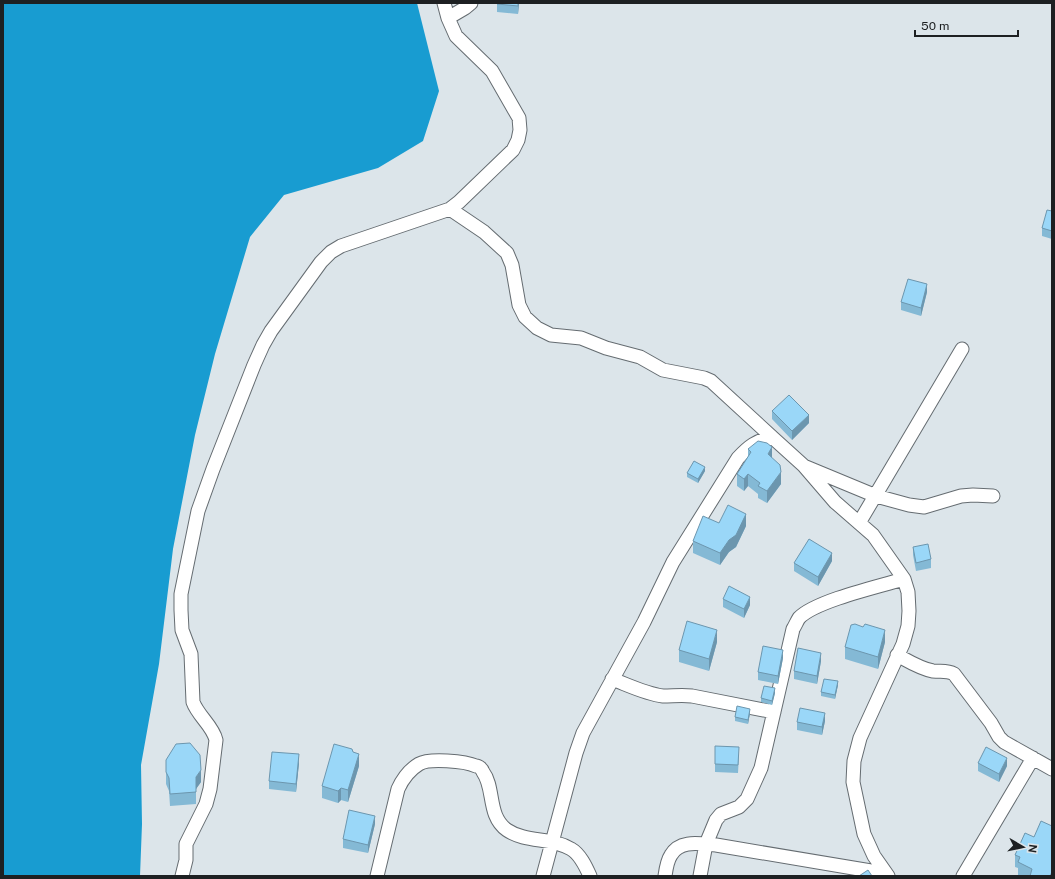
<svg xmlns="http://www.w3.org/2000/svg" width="1055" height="879" font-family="'Public Sans',sans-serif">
<rect width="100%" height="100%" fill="#dce5ea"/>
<!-- water -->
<path fill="#189cd1" d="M 3,3 L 417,3 L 439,91 L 423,141 L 378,168 L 284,195 L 250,237 L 215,354 L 195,435 L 173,549 L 159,664 L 141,765 L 142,824 L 140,876 L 3,876 Z"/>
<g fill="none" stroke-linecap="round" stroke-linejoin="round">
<defs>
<path id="minor" d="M 448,18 L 465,8 L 471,3
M 450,209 L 484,232 L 507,253 L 512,265 L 519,305 L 525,317 L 537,328 L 551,335 L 581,338 L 606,348 L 640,357 L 663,370 L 704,378 L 711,381 L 772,437
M 806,467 L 876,496 L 909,505 L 924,507 L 961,496 L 973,495 L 993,496
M 859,523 L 962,349
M 897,655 C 908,661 921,669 933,671 C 941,672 947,670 954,674 L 991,723 L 999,737 L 1004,742 L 1052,769
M 612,679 C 628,685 646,694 663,696 C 673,696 682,695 692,696 L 774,712
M 182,876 L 186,860 L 186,844 L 206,804 L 210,789 L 216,740 C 213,726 198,716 193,702 L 191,654 L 182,630 L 181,610 L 181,594 L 198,511 L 213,469 L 254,365 L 263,345 L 271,331 L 321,262 L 331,252 L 341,246 L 450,209 L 459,202 L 513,150 L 518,140 L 520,130 L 519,118 L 492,71 L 456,36 L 448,18 L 444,3
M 377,876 L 398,789 C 403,778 409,770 419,764 C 429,758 465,761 476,766 C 479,766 482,769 483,772 C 495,788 487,816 507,830 C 526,843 552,837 571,849 C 580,854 586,867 590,876
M 543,876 L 576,753 L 583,733 L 644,622 L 673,562 L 738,458 C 749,446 756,441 772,437 L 804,466 L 835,502 L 873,535 L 904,579 L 908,592 L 909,611 L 908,626 L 903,644 L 860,738 L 854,761 L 853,782 L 864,834 L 874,856 L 888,876
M 665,876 C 666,869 667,861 671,855 C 680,839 701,844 716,845 L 871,871 L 888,876
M 700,876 L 706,844 L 716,820 L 721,814 L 739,807 L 747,799 L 761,768 L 793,629 C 795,626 797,621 799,618 C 815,601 880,586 904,579
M 963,876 L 1033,758"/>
</defs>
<!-- minor casing -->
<use href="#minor" stroke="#656c71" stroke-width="15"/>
<!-- minor -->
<use href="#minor" stroke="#fff" stroke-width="13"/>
</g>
<!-- wall -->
<path fill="#84b9d5" d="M 497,3 L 519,3 L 518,14 L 497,12 Z
M 1052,211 L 1052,239 L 1042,236 L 1042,228 Z
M 927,292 L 921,316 L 901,310 L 901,302 Z
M 772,411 L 809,423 L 792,440 L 772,419 Z
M 748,449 L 772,458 L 781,484 L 767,503 L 758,498 L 758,494 L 748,486 L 744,491 L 737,486 L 737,474 L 748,457 Z
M 705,471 L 698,483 L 687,477 L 687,473 Z
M 719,523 L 746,526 L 736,547 L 729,552 L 720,565 L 693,553 L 693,541 Z
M 913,547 L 931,559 L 931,568 L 916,571 L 913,555 Z
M 832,561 L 818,586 L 794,571 L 794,563 Z
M 723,599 L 750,605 L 744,618 L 723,607 Z
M 717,642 L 709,671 L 679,662 L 679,650 Z
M 885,642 L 878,669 L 845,659 L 845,647 Z
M 783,658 L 778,684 L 758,680 L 758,672 Z
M 821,661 L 817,684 L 794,679 L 794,671 Z
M 838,685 L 835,699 L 821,696 L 821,692 Z
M 775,693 L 772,705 L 761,702 L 761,698 Z
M 750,713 L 748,724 L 735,721 L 735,717 Z
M 825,721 L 822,735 L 797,730 L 797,722 Z
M 353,752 L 359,766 L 348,802 L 341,800 L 338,803 L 322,798 L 322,786 Z
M 739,755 L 738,773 L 715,772 L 715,764 Z
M 166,760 L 201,782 L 196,789 L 196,804 L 170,806 L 169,791 L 166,784 Z
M 299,763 L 296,792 L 269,789 L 269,781 Z
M 978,763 L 1007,766 L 999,782 L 978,771 Z
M 375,824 L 368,853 L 343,848 L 343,839 Z
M 1025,833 L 1052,876 L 1021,876 L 1018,875 L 1018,868 L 1015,867 L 1015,855 Z"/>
<!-- shaded-wall -->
<path fill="#6c96ae" d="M 518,3 L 519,3 L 518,14 Z
M 927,284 L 927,292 L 921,316 L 921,308 Z
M 809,415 L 809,423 L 792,440 L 792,431 Z
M 772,447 L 772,459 L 768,454 Z
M 705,467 L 705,471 L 698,483 L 698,479 Z
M 781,472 L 781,484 L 767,503 L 767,491 Z
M 748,474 L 748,486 L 744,491 L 744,479 Z
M 746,514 L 746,526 L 736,547 L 729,552 L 720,565 L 720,553 L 729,540 Z
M 832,553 L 832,561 L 818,586 L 818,577 Z
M 750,597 L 750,605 L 744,618 L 744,609 Z
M 717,630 L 717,642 L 709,671 L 709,659 Z
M 885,630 L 885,642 L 878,669 L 878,657 Z
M 783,650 L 783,658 L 778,684 L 778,676 Z
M 821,653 L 821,661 L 817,684 L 817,676 Z
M 838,681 L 838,685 L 835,699 L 835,695 Z
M 775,688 L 775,693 L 772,705 L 772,701 Z
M 750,709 L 750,713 L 748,724 L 748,720 Z
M 825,713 L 825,721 L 822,735 L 822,727 Z
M 299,754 L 299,763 L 296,792 L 296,784 Z
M 359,754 L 359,766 L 348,802 L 348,790 Z
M 1007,758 L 1007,766 L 999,782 L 999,774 Z
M 201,770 L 201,782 L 196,789 L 196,777 Z
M 341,788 L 341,800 L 338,803 L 338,791 Z
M 375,816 L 375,824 L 368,853 L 368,845 Z"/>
<!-- building -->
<path fill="#9ad7f8" stroke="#6c96ae" d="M 497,3 L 518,3 L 518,6 L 497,4 Z
M 1047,210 L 1052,211 L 1052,231 L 1042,228 Z
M 908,279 L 927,284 L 921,308 L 901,302 Z
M 789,395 L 809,415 L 792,431 L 772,411 Z
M 758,441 L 767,443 L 772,447 L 768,454 L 780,465 L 781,472 L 767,491 L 758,486 L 760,483 L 748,474 L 744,479 L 737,474 L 751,452 L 748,449 Z
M 694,461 L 705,467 L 698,479 L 687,473 Z
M 728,505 L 746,514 L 736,535 L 729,540 L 720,553 L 693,541 L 703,516 L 719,523 Z
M 809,539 L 832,553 L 818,577 L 794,563 Z
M 928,544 L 931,559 L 916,563 L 913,547 Z
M 729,586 L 750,597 L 744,609 L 723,599 Z
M 687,621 L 717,630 L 709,659 L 679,650 Z
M 855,624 L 863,627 L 865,624 L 885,630 L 878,657 L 845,647 L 851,625 Z
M 763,646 L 783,650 L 778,676 L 758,672 Z
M 798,648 L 821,653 L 817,676 L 794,671 Z
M 824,679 L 838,681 L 835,695 L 821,692 Z
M 764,686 L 775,688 L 772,701 L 761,698 Z
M 737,706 L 750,709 L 748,720 L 735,717 Z
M 800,708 L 825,713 L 822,727 L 797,722 Z
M 190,743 L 200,755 L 201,770 L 196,777 L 196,792 L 170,794 L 169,778 L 166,772 L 166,760 L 176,744 Z
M 334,744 L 352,749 L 353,752 L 359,754 L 348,790 L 341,788 L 338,791 L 322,786 Z
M 715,746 L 739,747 L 738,765 L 715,764 Z
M 986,747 L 1007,758 L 999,774 L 978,763 Z
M 272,752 L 299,754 L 296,784 L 269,781 Z
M 349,810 L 375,816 L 368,845 L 343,839 Z
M 1041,821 L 1052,826 L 1052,872 L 1050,876 L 1030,876 L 1032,869 L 1018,862 L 1020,857 L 1015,855 L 1025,833 L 1034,837 Z
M 868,870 L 872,876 L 859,876 Z"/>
<!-- border -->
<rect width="1055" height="879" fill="none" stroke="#1d2022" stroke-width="8"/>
<!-- north arrow -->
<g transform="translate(1023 847) rotate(99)" stroke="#dce5ea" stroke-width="3" paint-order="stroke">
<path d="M0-3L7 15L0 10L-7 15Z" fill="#1d2022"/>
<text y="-6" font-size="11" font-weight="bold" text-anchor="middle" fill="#1d2022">N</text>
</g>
<!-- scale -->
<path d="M915 30v6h103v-6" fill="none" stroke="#1d2022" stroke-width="2"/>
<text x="921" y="30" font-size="12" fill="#1d2022" stroke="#dce5ea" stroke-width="3" paint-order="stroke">50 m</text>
</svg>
